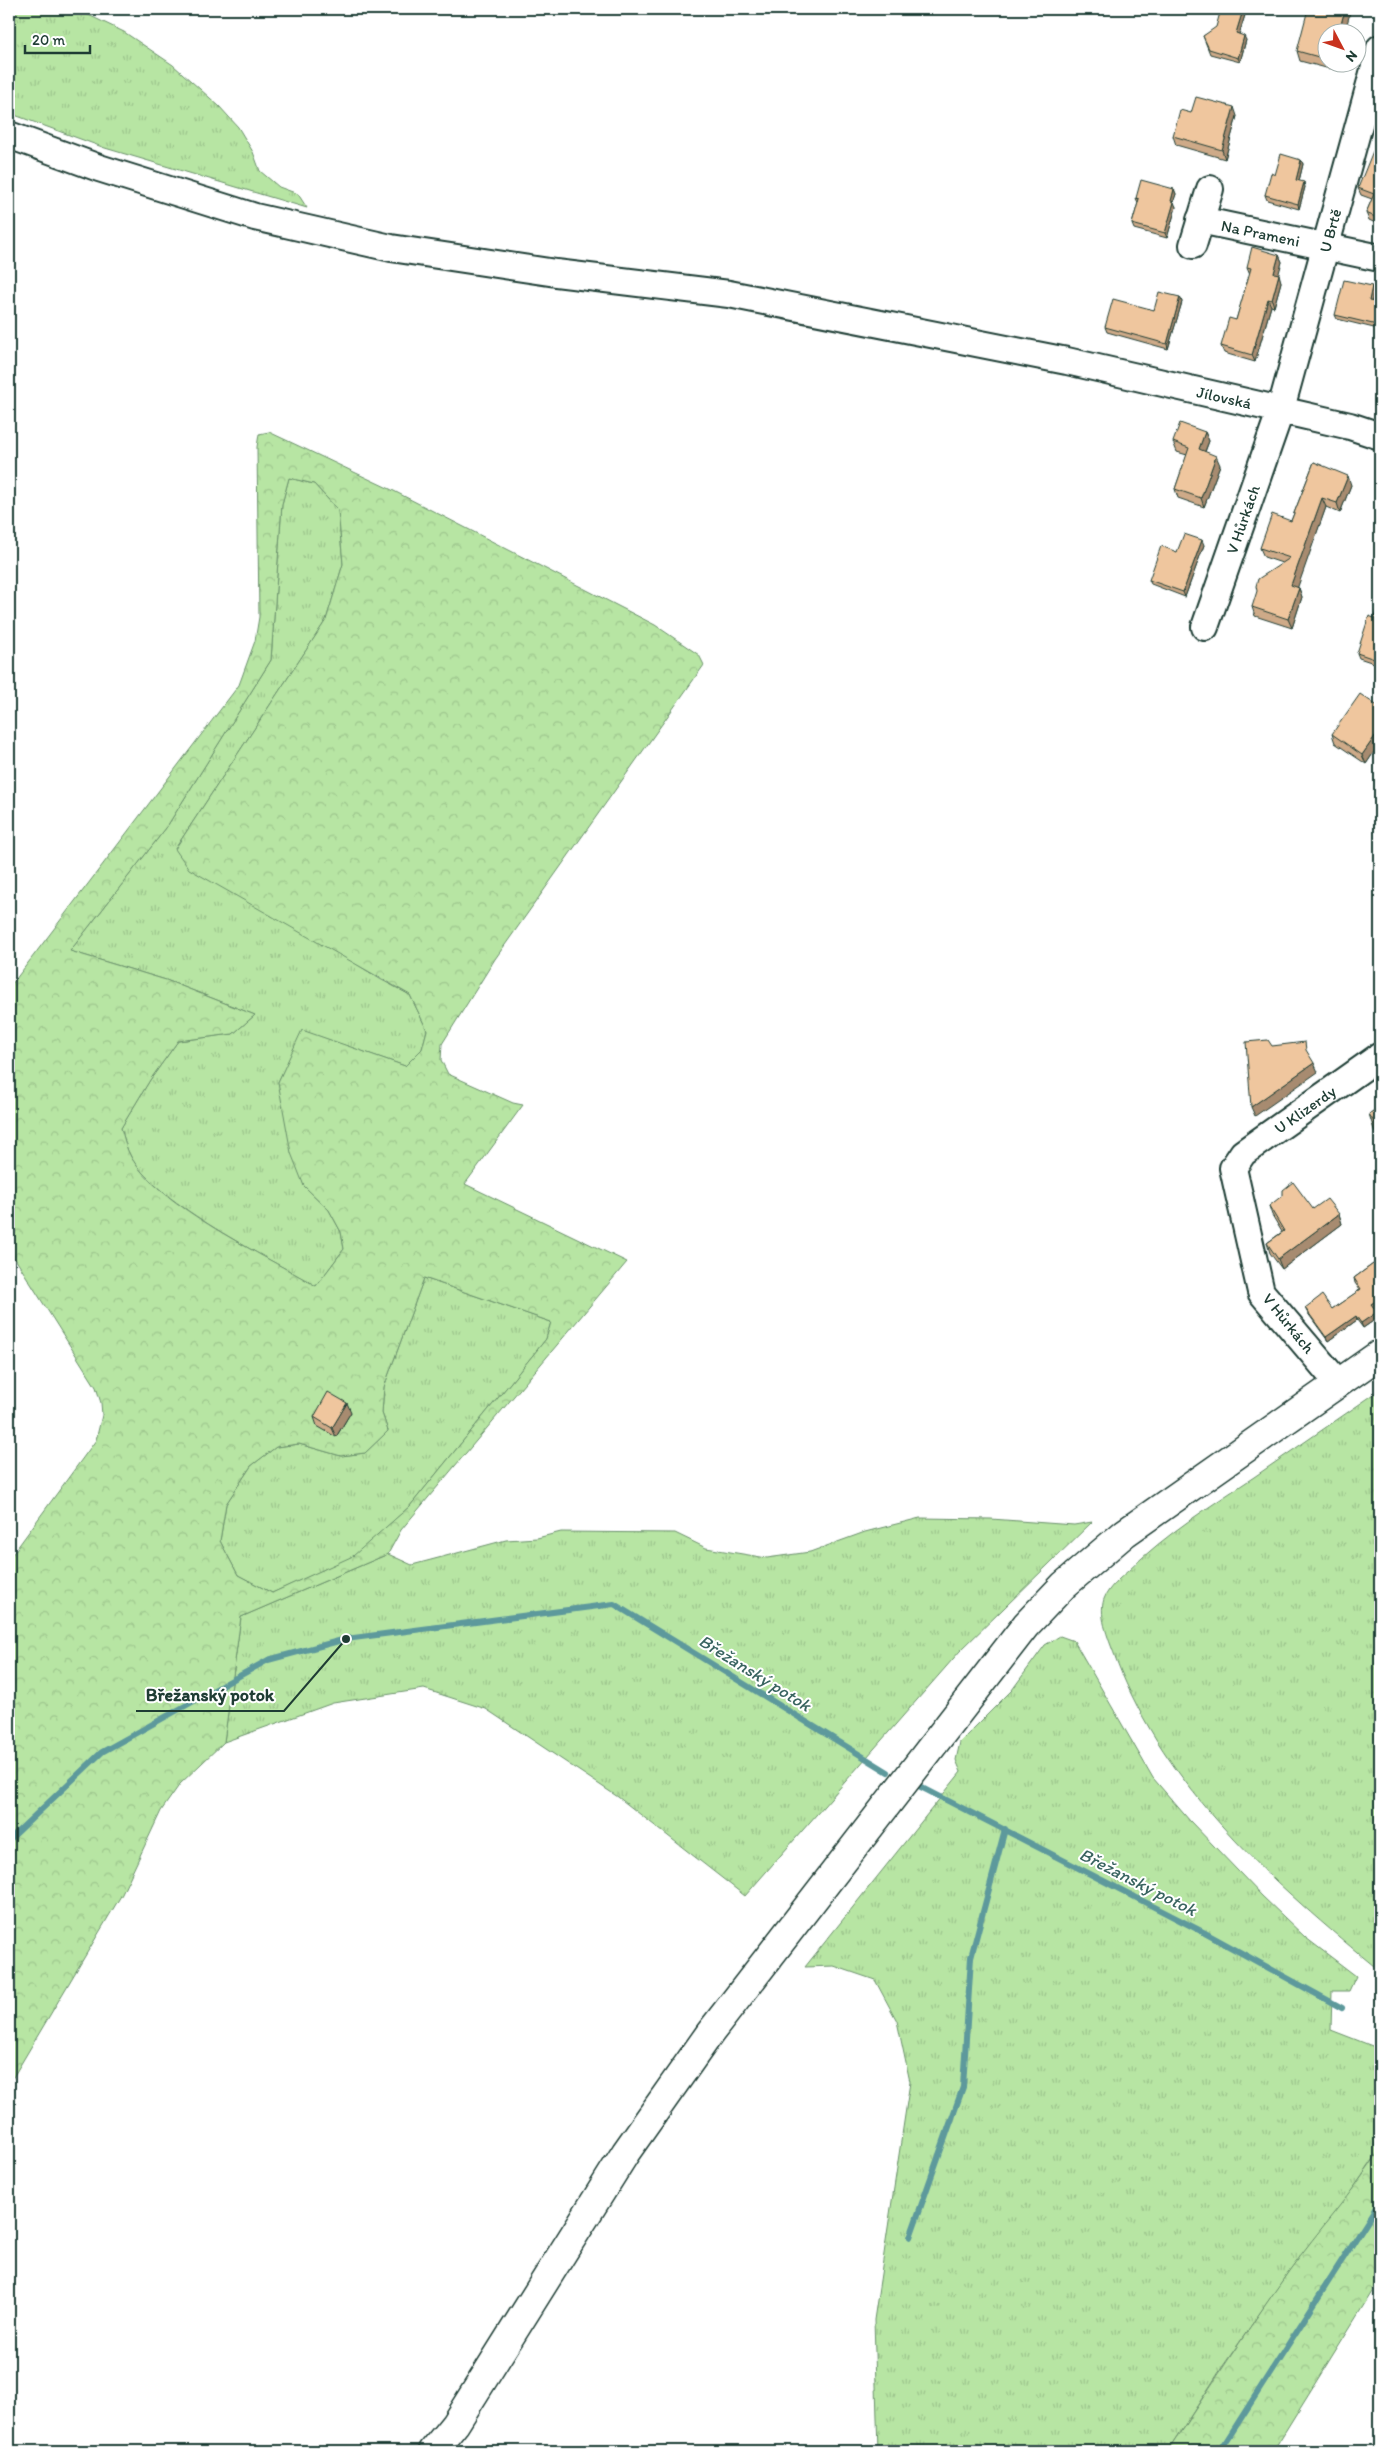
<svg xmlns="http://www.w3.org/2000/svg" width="1389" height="2460" font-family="Itim,sans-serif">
<defs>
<pattern id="grass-tufts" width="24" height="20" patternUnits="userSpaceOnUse" patternTransform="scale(1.25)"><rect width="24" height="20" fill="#b7e5a3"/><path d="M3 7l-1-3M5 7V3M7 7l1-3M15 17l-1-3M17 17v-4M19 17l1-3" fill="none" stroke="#9dc58d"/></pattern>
<pattern id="forest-crowns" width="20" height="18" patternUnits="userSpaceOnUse" patternTransform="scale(1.25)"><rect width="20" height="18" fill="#b7e5a3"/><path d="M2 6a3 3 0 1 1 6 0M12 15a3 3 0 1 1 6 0" fill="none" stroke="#9dc58d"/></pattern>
</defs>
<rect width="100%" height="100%" fill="#fff"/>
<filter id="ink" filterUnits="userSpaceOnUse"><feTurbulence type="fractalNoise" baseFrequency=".02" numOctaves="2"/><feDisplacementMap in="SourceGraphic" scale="10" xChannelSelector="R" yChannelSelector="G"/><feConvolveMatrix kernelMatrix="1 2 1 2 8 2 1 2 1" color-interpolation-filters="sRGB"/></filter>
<g filter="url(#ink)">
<!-- grass -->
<path fill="url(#grass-tufts)" stroke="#6b916c" d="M 9,9 L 76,9 L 124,32 L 173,65 L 219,106 L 238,127 L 253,152 L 260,171 L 279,187 L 298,194 L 307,208 L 105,148 L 9,113 Z
M 289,478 L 314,484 L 338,510 L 343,564 L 326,620 L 175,849 L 380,979 L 410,995 L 427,1030 L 422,1049 L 405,1066 L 303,1031 L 278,1082 L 304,1186 L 329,1210 L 341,1232 L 344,1249 L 316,1286 C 267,1257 159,1205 131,1157 C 126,1149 124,1137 121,1128 L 150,1080 L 178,1041 L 233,1034 L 255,1015 L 166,980 L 70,951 L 166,828 L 271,660 L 282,504 Z
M 424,1278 L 551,1322 L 546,1339 L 410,1506 L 353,1557 L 272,1593 L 238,1575 L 220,1541 L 226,1504 L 251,1466 L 276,1447 L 299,1444 L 341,1456 L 365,1453 L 388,1431 L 382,1413 L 384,1387 Z
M 1380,1390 L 1380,1971 C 1274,1884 1166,1790 1116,1659 C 1110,1642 1098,1617 1104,1599 C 1108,1588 1120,1578 1128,1571 C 1167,1533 1209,1507 1254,1477 C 1296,1448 1338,1419 1380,1390 Z
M 920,1518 L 991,1519 L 1074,1525 L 1092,1522 L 960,1651 L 745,1896 L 618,1797 L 486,1709 L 424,1689 L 333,1703 L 224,1742 L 241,1617 L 388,1554 L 412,1565 L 506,1540 L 537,1538 L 561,1532 L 675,1533 L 706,1548 L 767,1558 L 810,1552 L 865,1532 Z
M 1060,1636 L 1074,1641 L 1153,1778 L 1190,1821 L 1262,1896 L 1306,1938 L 1356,1976 L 1349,1991 L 1332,1991 L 1331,2030 L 1380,2049 L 1380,2150 L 1344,2202 L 1290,2270 L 1223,2366 L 1168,2451 L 878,2451 L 874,2320 L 910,2082 L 897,2021 L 875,1980 L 834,1966 L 805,1967 L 961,1772 L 956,1760 L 960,1742 L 1012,1690 L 1045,1645 Z"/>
<!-- forest -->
<path fill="url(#forest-crowns)" stroke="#6b916c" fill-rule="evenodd" d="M 269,432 L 390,489 L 655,625 L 699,655 L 704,665 L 495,959 L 442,1044 L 441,1060 L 448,1074 L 513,1103 L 523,1105 L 465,1184 L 627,1262 L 401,1530 L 388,1554 L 241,1617 L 224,1742 L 180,1784 L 161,1811 L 122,1894 L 9,2084 L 9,1559 L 96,1440 L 102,1415 L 101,1403 L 96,1387 L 9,1249 L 9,988 L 239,685 L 255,641 L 259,617 L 257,447 L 259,434 ZM 289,478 L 314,484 L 338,510 L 343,564 L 326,620 L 175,849 L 189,869 L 410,995 L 427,1030 L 422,1049 L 405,1066 L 302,1030 L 278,1082 L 291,1153 L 304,1186 L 329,1210 L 341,1232 L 344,1249 L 316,1286 C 266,1256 159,1206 131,1157 C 126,1149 124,1137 121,1128 L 150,1080 L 178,1041 L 233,1034 L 255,1015 L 166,980 L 70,951 L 166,828 L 271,660 L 282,504 ZM 424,1278 L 551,1322 L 546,1339 L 410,1506 L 353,1556 L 272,1593 L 238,1575 L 220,1541 L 226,1504 L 251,1466 L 276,1447 L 299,1444 L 341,1456 L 365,1453 L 388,1431 L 382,1413 L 384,1387 Z
M 1380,2150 L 1380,2279 L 1273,2451 L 1168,2451 C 1208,2390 1247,2330 1289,2271 C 1318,2230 1353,2193 1380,2150 Z"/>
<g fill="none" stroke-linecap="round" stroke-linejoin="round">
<!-- stream -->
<path stroke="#5d999c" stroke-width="6" d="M 919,1786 L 1203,1932 L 1342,2008
M 9,1840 L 102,1752 L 268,1660 L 346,1639 L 614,1604 L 888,1772
M 1376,2026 L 1380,2029
M 910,2237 L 963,2087 L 971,1957 L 1005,1829
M 1220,2451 L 1380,2201"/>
<defs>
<g id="minor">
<path id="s1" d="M 9,135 L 99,168 L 255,217 L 391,248 L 556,273 L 729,294 L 1067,361 L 1350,426 L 1380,436"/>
<path id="s2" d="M 1200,220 L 1380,258"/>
<path d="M 1193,245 L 1210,189"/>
<path id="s3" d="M 1205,627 L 1280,412 L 1380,48"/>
<path id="s4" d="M 1338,1383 L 1261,1292 L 1233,1168 L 1243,1153 L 1380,1056"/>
</g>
<path id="major" d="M 433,2451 L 455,2424 L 626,2152 L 710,2033 L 1026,1625 L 1064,1585 L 1125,1533 L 1380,1354"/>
</defs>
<!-- minor casing -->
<use href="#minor" stroke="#1f3d34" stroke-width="30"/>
<!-- major casing -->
<use href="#major" stroke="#1f3d34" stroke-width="31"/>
<!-- minor -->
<use href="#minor" stroke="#fff" stroke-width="26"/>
<!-- major -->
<use href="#major" stroke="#fff" stroke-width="28"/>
</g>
<!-- wall -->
<path fill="#ceaa88" stroke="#1f3d34" d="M 1245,15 L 1239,34 L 1246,40 L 1240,62 L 1210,54 L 1203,36 Z
M 1326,32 L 1326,62 L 1331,62 L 1330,69 L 1300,61 L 1297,51 Z
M 1191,113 L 1237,116 L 1225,159 L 1176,145 L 1173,136 Z
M 1380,154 L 1380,225 L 1369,220 L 1366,213 L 1372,199 L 1361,195 L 1358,188 Z
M 1301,160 L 1303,164 L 1299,181 L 1305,187 L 1299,209 L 1267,200 L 1265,195 L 1275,175 Z
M 1174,189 L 1176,194 L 1173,202 L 1176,207 L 1167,238 L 1134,229 L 1132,224 L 1138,203 L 1136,198 Z
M 1279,255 L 1282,262 L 1278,274 L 1281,282 L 1274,307 L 1271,306 L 1255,362 L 1224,353 L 1221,346 L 1236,320 L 1250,274 L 1247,267 Z
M 1372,286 L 1374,291 L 1372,301 L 1378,329 L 1337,319 L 1335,315 Z
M 1180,297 L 1182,302 L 1168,349 L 1107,332 L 1105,327 L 1154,310 Z
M 1205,432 L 1209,441 L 1205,452 L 1220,465 L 1204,507 L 1178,498 L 1175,489 L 1187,455 L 1177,452 L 1173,442 Z
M 1314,462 L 1351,485 L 1340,513 L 1326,507 L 1297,587 L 1299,588 L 1302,597 L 1292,628 L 1255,616 L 1252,607 L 1282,563 L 1264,557 L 1260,548 L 1291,521 Z
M 1204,545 L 1185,597 L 1151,584 L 1149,580 L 1177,552 Z
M 1380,599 L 1380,665 L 1359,658 L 1357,653 L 1374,618 Z
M 1380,712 L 1380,743 L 1366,764 L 1335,743 L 1332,734 Z
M 1380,1106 L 1380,1140 L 1375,1133 L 1369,1114 Z
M 1269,1206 L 1313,1209 L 1339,1214 L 1342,1224 L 1282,1269 L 1270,1253 L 1267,1243 L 1282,1232 L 1272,1215 Z
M 1380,1259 L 1380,1304 L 1374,1308 L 1379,1317 L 1363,1328 L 1357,1320 L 1328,1341 L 1307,1312 L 1305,1308 L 1332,1309 L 1360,1290 L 1355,1283 L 1354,1278 Z
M 351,1412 L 336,1437 L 317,1426 L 314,1417 Z"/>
<!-- shaded-wall -->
<path fill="#a78b6f" stroke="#1f3d34" d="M 1345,9 L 1351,9 L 1345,32 L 1339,32 Z
M 1243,10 L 1245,15 L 1238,38 L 1236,33 Z
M 1244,36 L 1246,40 L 1240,62 L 1238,58 Z
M 1327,62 L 1331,62 L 1330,69 Z
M 1234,107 L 1237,116 L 1225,159 L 1222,150 Z
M 1301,160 L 1303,164 L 1298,185 L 1296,180 Z
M 1304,182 L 1305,187 L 1299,209 L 1298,204 Z
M 1174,189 L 1176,194 L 1172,206 L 1171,201 Z
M 1174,202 L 1176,207 L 1167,238 L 1165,233 Z
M 1279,255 L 1282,262 L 1277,280 L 1274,273 Z
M 1279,274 L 1281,282 L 1274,307 L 1272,300 Z
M 1372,286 L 1374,291 L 1371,305 L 1369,301 Z
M 1180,297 L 1182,302 L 1168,349 L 1167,344 Z
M 1268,299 L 1271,306 L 1255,362 L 1252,355 Z
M 1380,310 L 1380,322 L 1378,329 L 1377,325 Z
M 1205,432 L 1209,441 L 1202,459 L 1199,449 Z
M 1216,456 L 1220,465 L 1204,507 L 1201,498 Z
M 1348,476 L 1351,485 L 1340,513 L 1337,503 Z
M 1322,498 L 1326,507 L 1295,595 L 1291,585 Z
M 1202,540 L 1204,545 L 1185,597 L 1183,592 Z
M 1299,588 L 1302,597 L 1292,628 L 1288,619 Z
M 1380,729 L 1380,743 L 1366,764 L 1362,755 Z
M 1314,1063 L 1318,1072 L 1255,1116 L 1251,1107 Z
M 1339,1214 L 1342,1224 L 1282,1269 L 1278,1259 Z
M 1380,1298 L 1380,1304 L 1373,1309 L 1371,1304 Z
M 1377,1312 L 1379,1317 L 1363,1328 L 1361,1323 Z
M 1356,1316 L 1357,1320 L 1328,1341 L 1326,1337 Z
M 347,1403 L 351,1412 L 336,1437 L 332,1428 Z"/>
<!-- building -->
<path fill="#efc69e" stroke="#1f3d34" d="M 1221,9 L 1237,9 L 1243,10 L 1236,33 L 1244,36 L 1238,58 L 1209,49 L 1203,36 L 1216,27 Z
M 1308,9 L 1345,9 L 1339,32 L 1326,32 L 1326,59 L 1297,51 Z
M 1196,97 L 1234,107 L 1222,150 L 1173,136 L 1180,110 L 1191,113 Z
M 1373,151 L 1380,154 L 1380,219 L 1366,213 L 1374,194 L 1358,188 Z
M 1281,154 L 1301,160 L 1296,180 L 1304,182 L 1298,204 L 1265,195 L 1271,173 L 1275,175 Z
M 1141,180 L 1174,189 L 1171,201 L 1174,202 L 1165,233 L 1132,224 L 1139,199 L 1136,198 Z
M 1252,247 L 1279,255 L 1274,273 L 1279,274 L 1272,300 L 1268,299 L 1252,355 L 1221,346 L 1229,318 L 1236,320 L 1251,268 L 1247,267 Z
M 1344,280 L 1372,286 L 1369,301 L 1380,303 L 1380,310 L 1377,325 L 1335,315 Z
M 1159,292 L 1180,297 L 1167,344 L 1105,327 L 1113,299 L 1154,310 Z
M 1180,423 L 1205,432 L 1199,449 L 1216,456 L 1201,498 L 1175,489 L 1189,448 L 1173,442 Z
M 1314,462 L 1348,476 L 1337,503 L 1322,498 L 1291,585 L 1299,588 L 1288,619 L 1252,607 L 1257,591 L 1256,586 L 1258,579 L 1290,558 L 1260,548 L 1272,514 L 1291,521 Z
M 1184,534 L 1202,540 L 1183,592 L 1149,580 L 1161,546 L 1177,552 Z
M 1380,599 L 1380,661 L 1357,653 L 1369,616 L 1374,618 Z
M 1360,694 L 1379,707 L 1377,710 L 1380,713 L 1380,729 L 1362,755 L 1332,734 Z
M 1268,1040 L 1272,1046 L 1305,1042 L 1306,1050 L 1314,1063 L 1251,1107 L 1246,1042 Z
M 1380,1106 L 1380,1131 L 1369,1114 Z
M 1293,1182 L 1313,1209 L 1327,1199 L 1339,1214 L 1278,1259 L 1267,1243 L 1284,1231 L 1269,1206 L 1283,1195 L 1283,1190 Z
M 1380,1259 L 1380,1298 L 1371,1304 L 1377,1312 L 1361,1323 L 1356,1316 L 1326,1337 L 1305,1308 L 1322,1295 L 1332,1309 L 1361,1289 L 1354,1278 Z
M 328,1392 L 347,1403 L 332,1428 L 314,1417 Z"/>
</g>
<g text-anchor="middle" stroke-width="4" stroke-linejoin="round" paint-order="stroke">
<!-- street labels -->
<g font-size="16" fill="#1f3d34" stroke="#fff">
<text dy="6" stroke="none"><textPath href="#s3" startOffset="416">U Brtě</textPath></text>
<text dy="6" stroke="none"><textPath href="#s2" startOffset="62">Na Prameni</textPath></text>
<text dy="6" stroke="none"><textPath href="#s1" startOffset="1246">Jílovská</textPath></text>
<text dy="6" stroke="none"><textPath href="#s3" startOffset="114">V Hůrkách</textPath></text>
<text dy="6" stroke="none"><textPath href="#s4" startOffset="340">U Klizerdy</textPath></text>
<text transform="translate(1289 1323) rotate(51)" y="6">V Hůrkách</text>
</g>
<!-- water labels -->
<g font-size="18" font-style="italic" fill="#396460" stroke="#fff">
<text transform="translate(755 1673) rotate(32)" y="6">Břežanský potok</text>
<text transform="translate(1138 1882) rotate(27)" y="6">Břežanský potok</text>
</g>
</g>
<!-- callouts -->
<path fill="none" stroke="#1f3d34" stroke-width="2" d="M346 1639L284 1711H136"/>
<circle fill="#1f3d34" stroke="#fff" stroke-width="2" cx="346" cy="1639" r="5"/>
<g font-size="18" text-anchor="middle" font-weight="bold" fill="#1f3d34" stroke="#fff" stroke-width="4" stroke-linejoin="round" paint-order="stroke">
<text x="210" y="1701">Břežanský potok</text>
</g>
<!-- margin -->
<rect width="1389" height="2460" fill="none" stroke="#fff" stroke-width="30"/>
<rect x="15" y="15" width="1359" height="2430" fill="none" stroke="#1f3d34" stroke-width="2" filter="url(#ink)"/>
<!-- north arrow -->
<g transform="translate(1342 48) rotate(131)"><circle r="24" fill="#ffffff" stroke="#a5b1ae"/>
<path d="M0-4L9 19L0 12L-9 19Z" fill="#c8321e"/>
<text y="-8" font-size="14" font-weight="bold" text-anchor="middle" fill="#1f3d34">N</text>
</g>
<!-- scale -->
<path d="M25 45v8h65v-8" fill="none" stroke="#1f3d34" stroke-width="2.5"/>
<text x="32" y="45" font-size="15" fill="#1f3d34" stroke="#ffffff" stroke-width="4" paint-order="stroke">20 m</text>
</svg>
